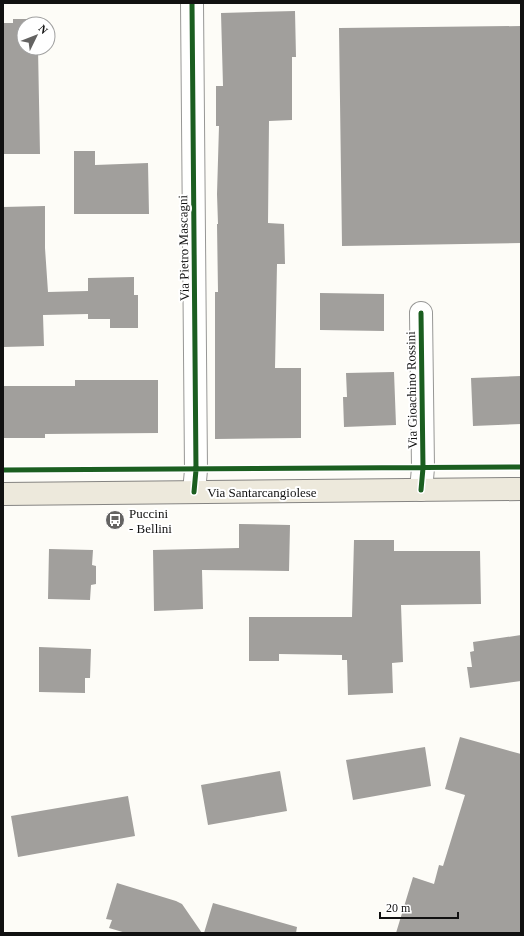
<svg xmlns="http://www.w3.org/2000/svg" width="524" height="936" font-family="Georgia,serif">
<rect width="100%" height="100%" fill="#fdfcf7"/>
<!-- building -->
<path fill="#a19f9c" d="M 295,11 L 296,57 L 292,57 L 292,120 L 269,121 L 268,223 L 284,224 L 285,264 L 277,264 L 275,368 L 301,368 L 301,438 L 215,439 L 215,292 L 218,292 L 217,224 L 218,224 L 217,194 L 219,126 L 216,126 L 216,86 L 223,86 L 221,13 Z
M 13,19 L 37,19 L 38,24 L 24,24 L 24,48 L 38,48 L 40,154 L 3,154 L 3,23 L 13,23 Z
M 521,26 L 521,243 L 342,246 L 339,28 Z
M 74,151 L 95,151 L 95,165 L 148,163 L 149,214 L 74,214 Z
M 45,206 L 45,248 L 48,292 L 88,291 L 88,278 L 134,277 L 134,295 L 138,295 L 138,328 L 110,328 L 110,319 L 88,319 L 88,314 L 43,315 L 44,346 L 3,347 L 3,207 Z
M 320,293 L 384,294 L 384,331 L 320,330 Z
M 394,372 L 396,425 L 344,427 L 343,397 L 347,397 L 346,373 Z
M 521,376 L 521,424 L 473,426 L 471,378 Z
M 75,380 L 158,380 L 158,433 L 45,434 L 45,438 L 3,438 L 3,386 L 75,386 Z
M 239,524 L 290,525 L 289,571 L 202,570 L 203,609 L 154,611 L 153,550 L 239,548 Z
M 354,540 L 394,540 L 394,551 L 480,551 L 481,604 L 401,605 L 403,662 L 392,663 L 393,693 L 348,695 L 347,660 L 342,660 L 342,655 L 279,654 L 279,661 L 249,661 L 249,617 L 352,617 Z
M 49,549 L 93,550 L 92,565 L 96,566 L 96,584 L 91,585 L 90,600 L 48,599 Z
M 521,635 L 521,681 L 470,688 L 467,667 L 472,667 L 470,652 L 474,651 L 473,642 Z
M 39,647 L 91,649 L 90,678 L 85,678 L 85,693 L 39,692 Z
M 460,737 L 521,754 L 521,933 L 396,933 L 413,877 L 434,884 L 439,865 L 443,866 L 465,795 L 445,789 Z
M 425,747 L 431,786 L 353,800 L 346,760 Z
M 280,771 L 287,811 L 208,825 L 201,785 Z
M 128,796 L 135,836 L 18,857 L 11,816 Z
M 117,883 L 176,901 L 182,904 L 202,933 L 126,933 L 109,928 L 112,920 L 106,919 Z
M 213,903 L 297,927 L 296,933 L 204,933 Z"/>
<g fill="none" stroke-linecap="round" stroke-linejoin="round">
<defs>
<path id="minor" d="M 192,3 L 196,470 L 194,492
M 421,490 L 423,468 L 421,313"/>
<path id="major" d="M 3,494 L 521,489"/>
</defs>
<!-- minor casing -->
<use href="#minor" stroke="#979795" stroke-width="24"/>
<!-- major casing -->
<use href="#major" stroke="#858482" stroke-width="24"/>
<!-- minor -->
<use href="#minor" stroke="#fffffe" stroke-width="22"/>
<!-- major -->
<use href="#major" stroke="#ede9dc" stroke-width="22"/>
<defs>
<path id="cycleway" d="M 192,3 L 196,470 L 194,492
M 3,470 L 521,467
M 421,490 L 423,468 L 421,313"/>
</defs>
<!-- cycleway casing -->
<use href="#cycleway" stroke="#fff" stroke-width="8"/>
<!-- cycleway -->
<use href="#cycleway" stroke="#1b5e20" stroke-width="5"/>
</g>
<!-- icons -->
<defs>
<symbol id="bus-disc" viewBox="-11 -11 22 22"><circle r="9.5" fill="#646362" stroke="#fff"/><path d="M-5-6H5V4H4V6H2V4H-2V6H-4V4H-5ZM-3.5-4V0h7V-4ZM-3.5 1.2v1.5H-2V1.2ZM2 1.2v1.5H3.5V1.2Z" fill="#fff"/></symbol>
</defs>
<g fill-rule="evenodd">
<use href="#bus-disc" x="104" y="509" width="22" height="22"/>
</g>
<g text-anchor="middle" stroke-width="4" stroke-linejoin="round" paint-order="stroke">
<!-- street labels -->
<g font-size="13" fill="#111" stroke="#fff">
<text transform="translate(183 248) rotate(-91)" y="5">Via Pietro Mascagni</text>
<text transform="translate(411 390) rotate(-91)" y="5">Via Gioachino Rossini</text>
<text x="262" y="497">Via Santarcangiolese</text>
</g>
<!-- poi labels -->
<g font-size="13" fill="#111" stroke="#fff" text-anchor="start">
<text x="129" y="518">Puccini<tspan x="129" dy="15">- Bellini</tspan></text>
</g>
</g>
<!-- border -->
<rect width="524" height="936" fill="none" stroke="#111111" stroke-width="8"/>
<!-- north arrow -->
<g transform="translate(36 36) rotate(47)"><circle r="19" fill="#ffffff" stroke="#a0a0a0"/>
<path d="M0-3L7 15L0 10L-7 15Z" fill="#646362"/>
<text y="-6" font-size="11" font-weight="bold" text-anchor="middle" fill="#111111">N</text>
</g>
<!-- scale -->
<path d="M380 912v6h78v-6" fill="none" stroke="#111111" stroke-width="2"/>
<text x="386" y="912" font-size="12" fill="#111111" stroke="#ffffff" stroke-width="3" paint-order="stroke">20 m</text>
</svg>
